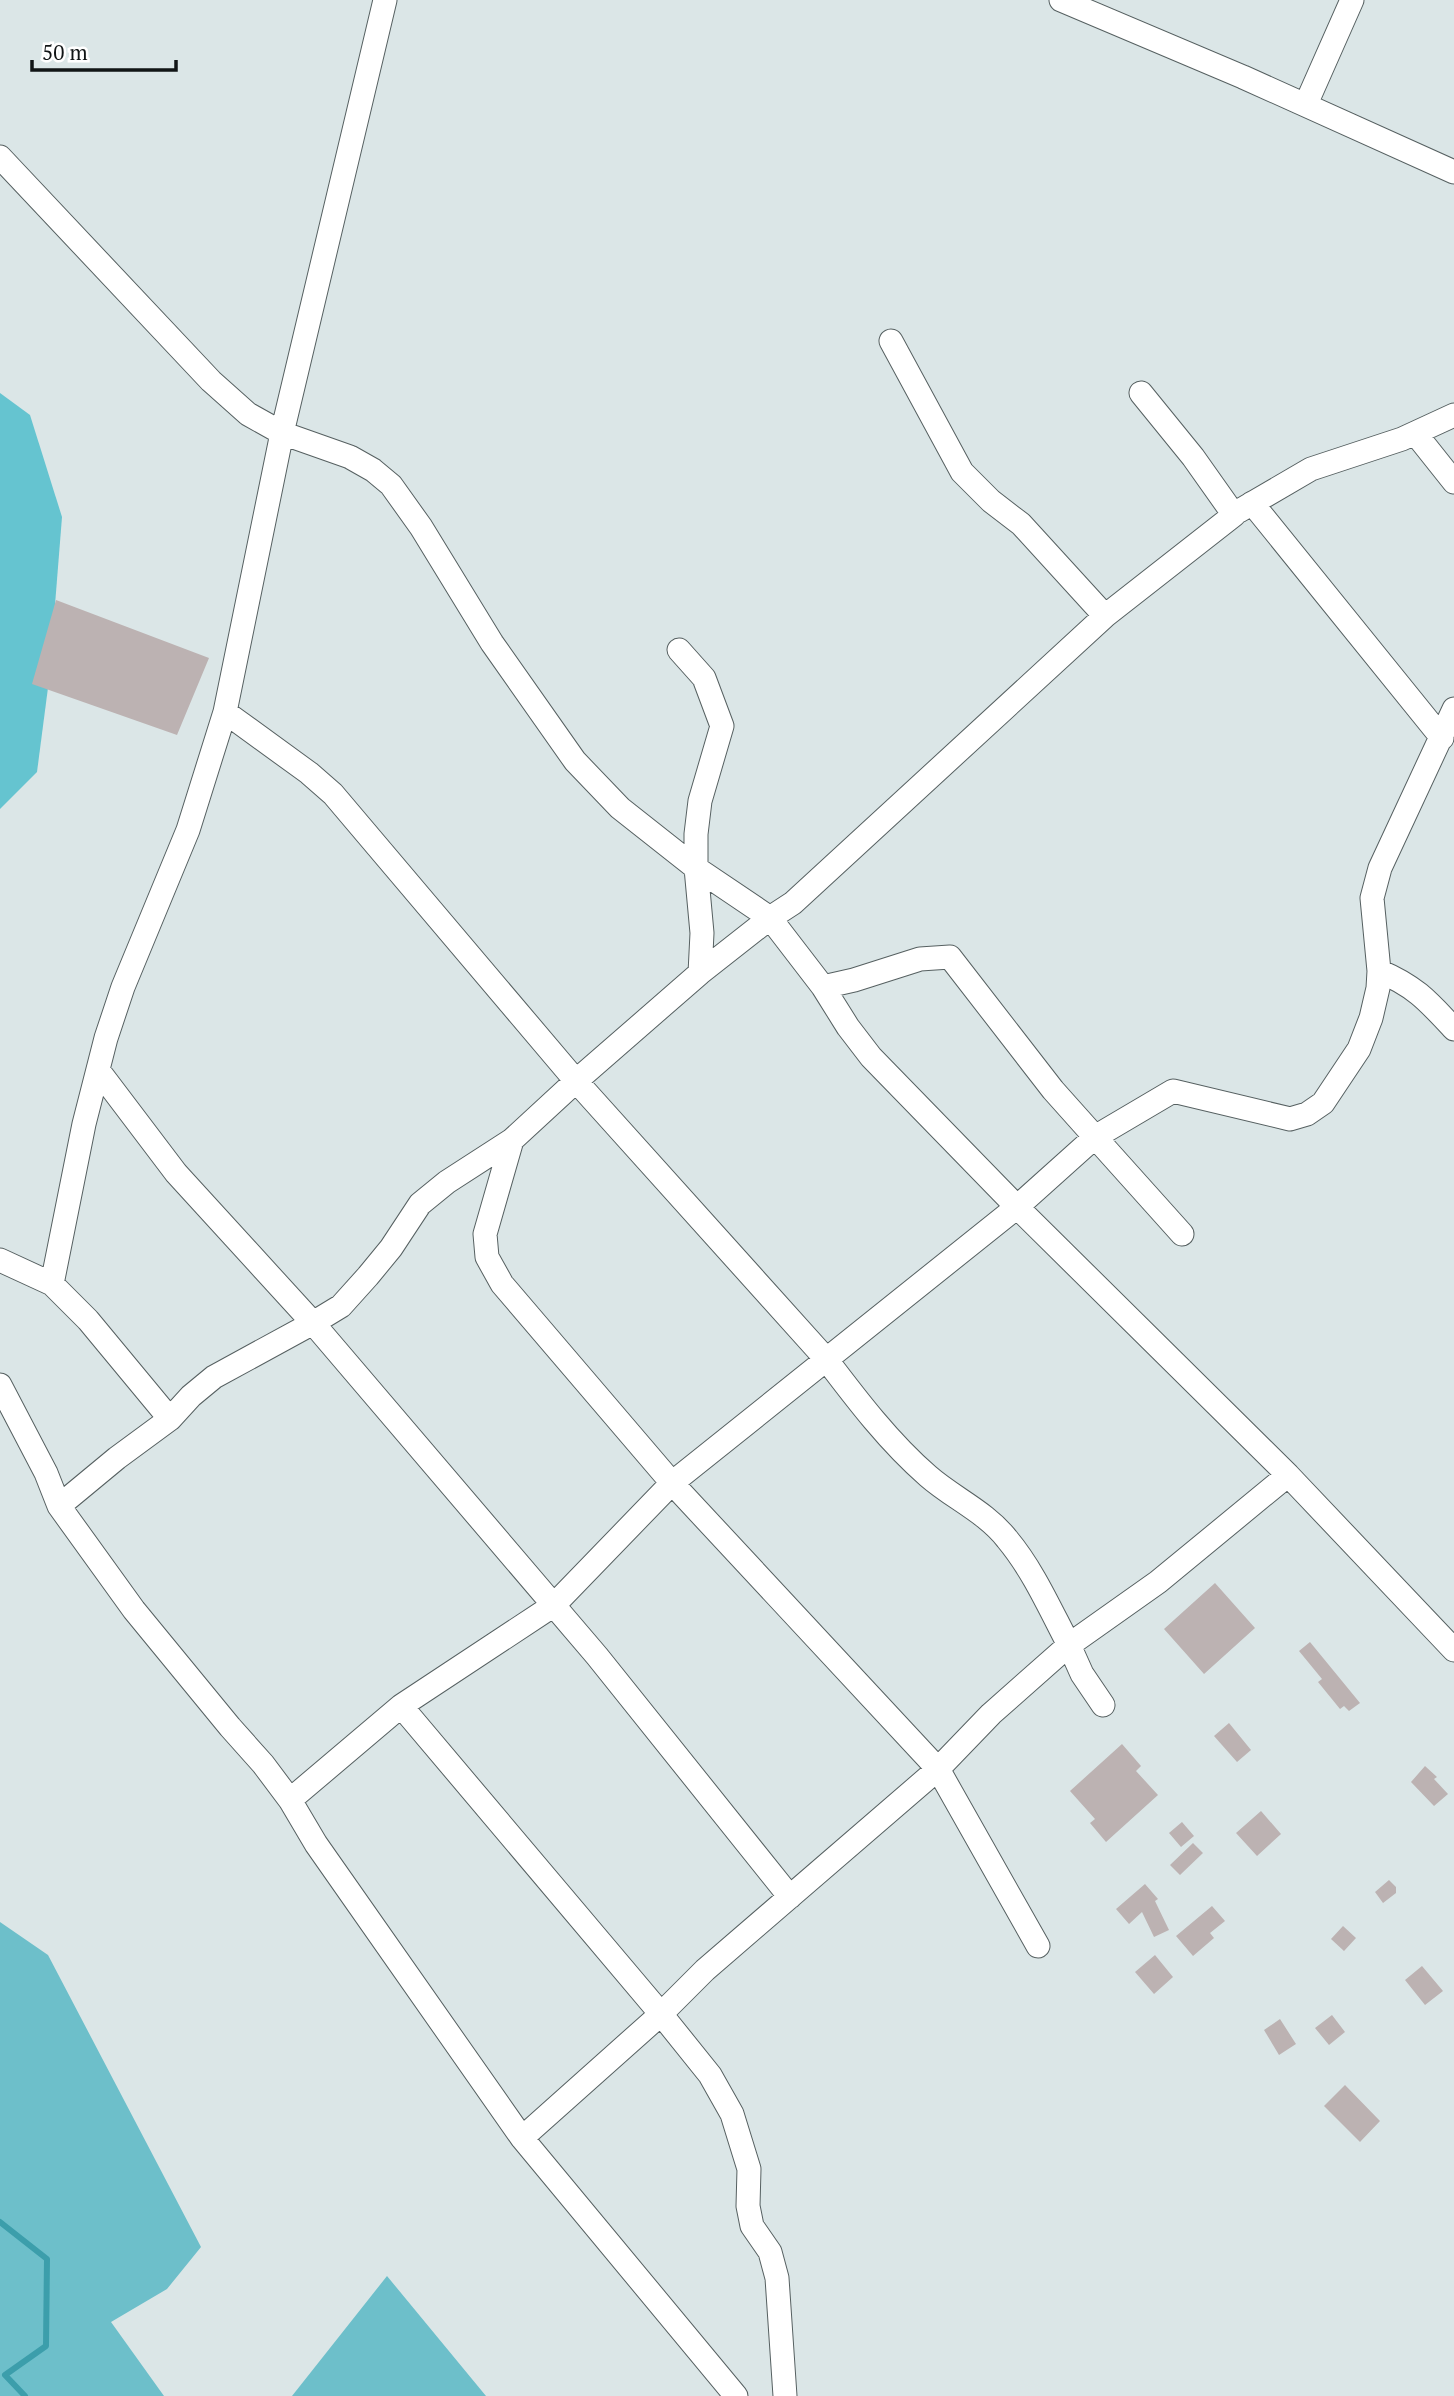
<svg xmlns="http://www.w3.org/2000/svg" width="1454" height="2396" font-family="'PT Serif',serif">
<rect width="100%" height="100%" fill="#dbe6e7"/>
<!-- green -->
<path fill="#6dbfca" d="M 0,1922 L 48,1955 L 201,2247 L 167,2289 L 111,2322 L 164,2396 L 0,2396 Z
M 387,2276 L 486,2396 L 292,2396 Z"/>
<!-- forest -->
<path fill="#65c4d0" d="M 0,393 L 30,415 L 62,517 L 49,680 L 37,772 L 0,809 Z"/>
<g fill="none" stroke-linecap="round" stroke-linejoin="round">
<!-- stream -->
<path stroke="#3c9eab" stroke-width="6" d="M 0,2222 L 47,2259 L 46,2346 L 5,2375 L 25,2396"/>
</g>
<!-- building -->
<path fill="#bcb2b2" d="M 56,600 L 209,658 L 177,735 L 32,684 Z
M 1215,1583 L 1255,1628 L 1204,1674 L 1164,1629 Z
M 1310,1642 L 1360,1703 L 1349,1711 L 1344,1706 L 1340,1709 L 1318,1682 L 1322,1679 L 1299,1651 Z
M 1229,1723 L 1251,1750 L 1237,1762 L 1214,1736 Z
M 1122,1744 L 1141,1766 L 1136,1771 L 1158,1795 L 1106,1842 L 1090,1823 L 1095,1819 L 1070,1791 Z
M 1425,1766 L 1437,1777 L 1434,1779 L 1448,1794 L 1434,1806 L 1411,1782 Z
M 1261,1811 L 1281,1834 L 1257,1856 L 1236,1833 Z
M 1182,1822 L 1194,1836 L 1181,1847 L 1169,1833 Z
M 1193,1843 L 1203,1853 L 1180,1875 L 1170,1865 Z
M 1389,1880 L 1396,1887 L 1396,1893 L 1383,1903 L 1375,1892 Z
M 1145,1884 L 1158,1899 L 1155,1901 L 1169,1930 L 1154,1937 L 1142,1912 L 1129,1924 L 1116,1909 Z
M 1212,1906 L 1225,1921 L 1210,1933 L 1214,1938 L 1193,1956 L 1176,1936 Z
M 1343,1926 L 1356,1938 L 1344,1951 L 1331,1939 Z
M 1155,1955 L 1173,1977 L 1154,1994 L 1135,1972 Z
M 1422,1966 L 1443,1991 L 1425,2005 L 1405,1980 Z
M 1332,2015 L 1345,2032 L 1329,2045 L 1315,2028 Z
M 1280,2019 L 1296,2044 L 1279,2055 L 1264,2030 Z
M 1345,2085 L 1380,2121 L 1360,2142 L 1324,2106 Z"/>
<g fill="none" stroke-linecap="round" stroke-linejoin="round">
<defs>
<path id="minor" d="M 1061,0 L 1243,77 L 1454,172
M 1306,104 L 1352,0
M 0,157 L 211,381 L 248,414 L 282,433 L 350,457 L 373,470 L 391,485 L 421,527 L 492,643 L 575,761 L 620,808 L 696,868 L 770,918 L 823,987 L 848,1027 L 871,1057 L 1017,1207 L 1288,1475 L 1454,1650
M 891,341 L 962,472 L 991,501 L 1021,524 L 1105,616
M 1415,433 L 1454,482
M 1252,503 L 1442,738
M 1239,511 L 1311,469 L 1402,439 L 1454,415
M 679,650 L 704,678 L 722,726 L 700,801 L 696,834 L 696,868 L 702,933 L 700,973
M 225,712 L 309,773 L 333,794 L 576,1081 L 826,1359 C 857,1400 889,1442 928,1476 C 953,1498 986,1512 1007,1539 C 1033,1570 1050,1609 1069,1645 L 1158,1582 L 1288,1475
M 1379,971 C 1415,986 1428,1001 1454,1029
M 823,987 L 854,980 L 920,959 L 950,957 L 1053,1090 L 1095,1137 L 1173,1091 L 1290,1119 L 1307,1114 L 1323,1103 L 1359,1049 L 1371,1018 L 1378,988 L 1379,971 L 1372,898 L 1380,868 L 1454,709
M 512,1140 L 485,1234 L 487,1257 L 502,1284 L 672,1483 L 938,1769 L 1038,1946
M 0,1260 L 52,1284 L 88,1320 L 170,1419
M 52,1284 L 84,1124 L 106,1038 L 123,987 L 188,830 L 225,712 L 282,433 L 385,0
M 0,1385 L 46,1473 L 59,1506 L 134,1610 L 230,1727 L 263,1764 L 290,1800 L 316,1844 L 522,2138 L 736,2396
M 59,1506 L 117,1458 L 170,1419 L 191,1396 L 214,1377 L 313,1323 L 176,1173 L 98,1070
M 401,1706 L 661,2014 L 710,2075 L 732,2114 L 749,2169 L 748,2206 L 752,2226 L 770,2252 L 777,2278 L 785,2396
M 290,1800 L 401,1706 L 554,1605 L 672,1483 L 1017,1207 L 1095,1137 L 1182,1234
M 790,1897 L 597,1656 L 313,1323 L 341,1306 L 368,1276 L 391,1248 L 420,1204 L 447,1182 L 512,1140 L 576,1081 L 700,973 L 770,918 L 793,903 L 1105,616 L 1234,515 L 1193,457 L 1141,393
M 522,2138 L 661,2014 L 705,1970 L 938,1769 L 991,1714 L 1069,1645 L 1082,1674 L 1103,1705"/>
</defs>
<!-- minor casing -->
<use href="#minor" stroke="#566061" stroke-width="25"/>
<!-- minor -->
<use href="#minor" stroke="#fff" stroke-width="23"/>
</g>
<!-- scale -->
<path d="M32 60v10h144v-10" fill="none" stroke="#111516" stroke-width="3.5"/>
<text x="42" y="60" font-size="21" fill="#111516" stroke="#ffffff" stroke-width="5" paint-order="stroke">50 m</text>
</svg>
